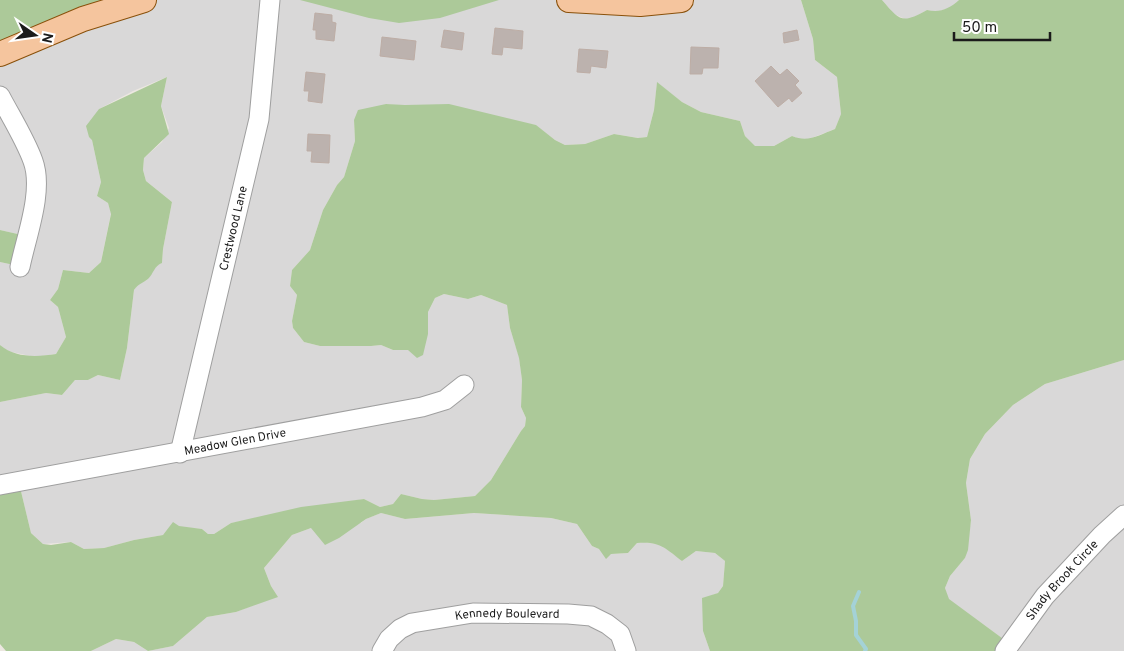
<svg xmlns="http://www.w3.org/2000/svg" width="1124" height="651" font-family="Overpass,sans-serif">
<rect width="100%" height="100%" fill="#ece7e1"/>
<!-- residential -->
<path fill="#d9d8d8" d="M 132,0 L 801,0 L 813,39 L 815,60 L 837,77 L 841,114 L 835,129 L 809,139 L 802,140 L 792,136 L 774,146 L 755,147 L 745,136 L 740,121 L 701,112 L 682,102 L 657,83 L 654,110 L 647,137 L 639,138 L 614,134 L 585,144 L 565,145 L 555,140 L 535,125 L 386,104 L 354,120 L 355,141 L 344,177 L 337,185 L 323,210 L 310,250 L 292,270 L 290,286 L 297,295 L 292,321 L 293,328 L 304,342 L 320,346 L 371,346 L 381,345 L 393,350 L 408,350 L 428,334 L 428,312 L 435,298 L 444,294 L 468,299 L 481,295 L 507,305 L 510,328 L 519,357 L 522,380 L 521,407 L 526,418 L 525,426 L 521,431 L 491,480 L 475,496 L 434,500 L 422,499 L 401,494 L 393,504 L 380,507 L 364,499 L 231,523 L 214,534 L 208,534 L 202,529 L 179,527 L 163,535 L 134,540 L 104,548 L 84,549 L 71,542 L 43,544 L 31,533 L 19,483 L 0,482 L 0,402 L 46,393 L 62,395 L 75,380 L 88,380 L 98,375 L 120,380 L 127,348 L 134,290 L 138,284 L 147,280 L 157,265 L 162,263 L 163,249 L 172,202 L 146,181 L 143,170 L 144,158 L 162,142 L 169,128 L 161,106 L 167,77 L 133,91 L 99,109 L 92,140 L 101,182 L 97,196 L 108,203 L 111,213 L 101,262 L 89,273 L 63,270 L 58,289 L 50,300 L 58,307 L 66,337 L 56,354 L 35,357 L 7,351 L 0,345 L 0,262 L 14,265 L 22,235 L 0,230 L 0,51 Z
M 882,0 L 959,0 L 950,8 L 936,12 L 927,10 L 911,19 L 905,19 L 894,14 Z
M 1124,360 L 1124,651 L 1001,651 L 1006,641 L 948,599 L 945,588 L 950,576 L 965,558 L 971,520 L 966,483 L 970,459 L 985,434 L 1013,405 L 1045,384 Z
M 381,513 L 405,519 L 474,513 L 551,518 L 577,524 L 592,546 L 611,554 L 628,553 L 637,543 L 644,542 L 662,545 L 682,561 L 696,551 L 715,553 L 725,561 L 723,586 L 718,593 L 705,598 L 703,631 L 710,651 L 91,651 L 116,639 L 134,642 L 148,651 L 173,646 L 207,617 L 236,612 L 277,596 L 271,586 L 264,568 L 292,535 L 311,528 L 361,523 L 366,519 Z"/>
<!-- forest -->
<path fill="#acc999" d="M 0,0 L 132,0 L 0,51 Z
M 300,0 L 499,0 L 440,18 L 399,23 L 369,18 Z
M 801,0 L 882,0 C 900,21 902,24 927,10 C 940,13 949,9 959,0 L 1124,0 L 1124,360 L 1045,384 L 1013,405 L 985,434 L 970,459 L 966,483 L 971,520 L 968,550 L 965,558 L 950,576 L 945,588 L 949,599 L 1006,641 L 1001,651 L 710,651 L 703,631 L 702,598 L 718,593 L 723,586 L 725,561 L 715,553 L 696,551 L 682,561 C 665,548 660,541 637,543 L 628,553 L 611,554 L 606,559 L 599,549 L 592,546 L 577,524 L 551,518 L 474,513 L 405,519 L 381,513 L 366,519 L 339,538 L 325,545 L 311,528 L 292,535 L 264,568 L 271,586 L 278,597 L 236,612 L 207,617 L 173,646 L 148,651 L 134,642 L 116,639 L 91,651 L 6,651 L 0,644 L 0,482 L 19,483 L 31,533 L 43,544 L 51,545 L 71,542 L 84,549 L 104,548 L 134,540 L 163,535 L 173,522 L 179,526 L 202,529 L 208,534 L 214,534 L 231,523 L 301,507 L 364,499 L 380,507 L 393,504 L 401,494 L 422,499 L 434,500 L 475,496 L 491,480 L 521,431 L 525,426 L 526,418 L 521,407 L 522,380 L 519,358 L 510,328 L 507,305 L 481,295 L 468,299 L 444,294 L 435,298 L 428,312 L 428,334 L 423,355 L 417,358 L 408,350 L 393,350 L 381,345 L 371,346 L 320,346 L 304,342 L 293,328 L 292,321 L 297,295 L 290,286 L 292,270 L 310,250 L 323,210 L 337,185 L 344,177 L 355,141 L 354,120 L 358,110 L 386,104 L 405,105 L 449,104 L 536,125 L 555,140 L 565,145 L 585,144 L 614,134 L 638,138 L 647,137 L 654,110 L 657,82 L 682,102 L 701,112 L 740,121 L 745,136 L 755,146 L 774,146 L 792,136 C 808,143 819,135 835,129 L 841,114 L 837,77 L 815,60 L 813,39 Z
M 167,77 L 161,106 L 169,134 L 144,158 L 143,170 L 146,181 L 172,202 L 163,249 L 162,263 C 154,266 154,273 148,279 C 142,284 139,283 134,290 L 127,348 L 120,380 L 98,375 L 88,380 L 75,380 L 62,395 L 46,393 L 0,402 L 0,345 C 15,358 37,357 56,354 L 66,337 L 58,307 L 50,300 L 58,289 L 63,270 L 89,273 L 101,262 L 111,214 L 108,203 L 97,196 L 101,182 L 92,140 L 89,137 L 86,126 L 99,109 Z
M 0,230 L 22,235 L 14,265 L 0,262 Z"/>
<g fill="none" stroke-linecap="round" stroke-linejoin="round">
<!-- stream -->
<path stroke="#a4d2d7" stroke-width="4" d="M 859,592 L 853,606 L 856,621 L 856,635 L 866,649 L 865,651"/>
</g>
<!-- building -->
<path fill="#bcb2ae" stroke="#bdada5" d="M 315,13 L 332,15 L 332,22 L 336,23 L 334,41 L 316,39 L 316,30 L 313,30 Z
M 495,28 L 523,31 L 522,49 L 503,47 L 502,55 L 492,54 Z
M 444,30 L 464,33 L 462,50 L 441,47 Z
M 797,30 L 799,40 L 784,43 L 783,33 Z
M 382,37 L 416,41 L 414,60 L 380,56 Z
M 691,47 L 719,48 L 718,68 L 703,68 L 702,74 L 690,74 Z
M 579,49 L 608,51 L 606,68 L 591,66 L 590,73 L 577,72 Z
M 771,66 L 780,75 L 787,69 L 799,81 L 795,85 L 802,93 L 792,102 L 789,98 L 778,107 L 755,81 Z
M 306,72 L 325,74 L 322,103 L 308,101 L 309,91 L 304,91 Z
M 308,134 L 330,135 L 329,163 L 311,162 L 312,151 L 307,151 Z"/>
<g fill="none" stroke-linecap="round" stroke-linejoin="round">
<defs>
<g id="minor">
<path d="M 0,96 C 11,117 25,139 33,161 C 44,191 26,237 20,267"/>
<path id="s1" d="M 180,453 L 259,119 L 270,0"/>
<path id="s2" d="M 0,485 L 422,407 L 445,400 L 464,385"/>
<path id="s3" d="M 382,651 L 389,639 L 400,629 L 412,623 L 473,613 L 568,614 L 591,616 L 607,624 L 620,634 L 626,651"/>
<path id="s4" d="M 1005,651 L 1045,596 L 1102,535 L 1124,515"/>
</g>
<path id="major" d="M 569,0 L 640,4 L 681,0
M 0,54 L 83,19 L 144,0"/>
</defs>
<!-- minor casing -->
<use href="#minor" stroke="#9f9f9f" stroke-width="21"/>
<!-- major casing -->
<use href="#major" stroke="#89500a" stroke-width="26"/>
<!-- minor -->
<use href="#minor" stroke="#fff" stroke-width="19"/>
<!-- major -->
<use href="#major" stroke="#f5c59e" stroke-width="24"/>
</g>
<g text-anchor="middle" stroke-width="4.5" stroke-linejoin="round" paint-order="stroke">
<!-- street labels -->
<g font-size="12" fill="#1b1b1b" stroke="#fff">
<text dy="4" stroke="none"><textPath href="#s1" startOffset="231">Crestwood Lane</textPath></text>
<text dy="4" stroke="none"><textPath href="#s2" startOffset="239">Meadow Glen Drive</textPath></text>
<text dy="4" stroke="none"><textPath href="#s4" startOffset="91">Shady Brook Circle</textPath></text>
<text dy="4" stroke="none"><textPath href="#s3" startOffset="138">Kennedy Boulevard</textPath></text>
</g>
</g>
<!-- north arrow -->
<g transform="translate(35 35) rotate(103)" stroke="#ffffff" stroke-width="4" paint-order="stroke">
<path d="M0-4L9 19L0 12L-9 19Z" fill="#1b1b1b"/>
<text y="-8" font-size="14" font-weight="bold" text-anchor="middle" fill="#1b1b1b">N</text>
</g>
<!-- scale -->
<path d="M954 32v8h96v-8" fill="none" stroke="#1b1b1b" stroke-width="2.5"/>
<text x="962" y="32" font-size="15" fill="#1b1b1b" stroke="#ffffff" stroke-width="4" paint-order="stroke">50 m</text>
</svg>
